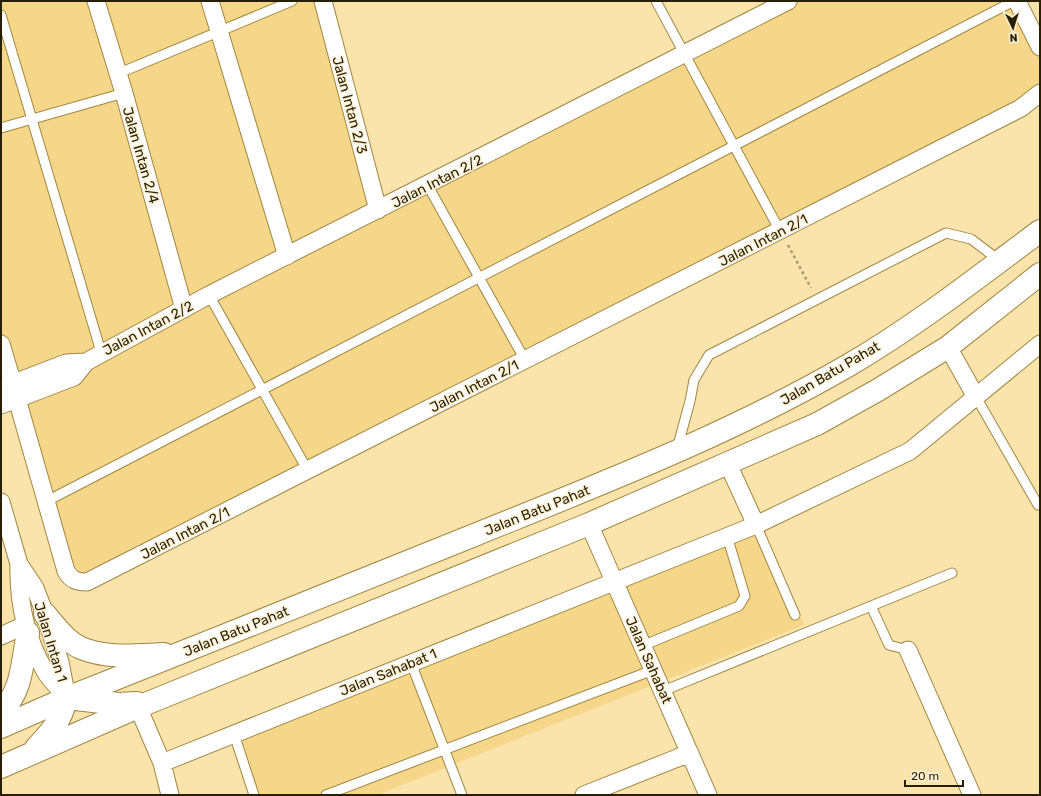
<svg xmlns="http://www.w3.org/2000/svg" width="1041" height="796" font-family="Rubik,sans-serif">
<rect width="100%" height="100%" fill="#fae4ac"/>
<!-- built -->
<path fill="#f6d688" d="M 1,1 L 330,1 L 382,198 L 773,1 L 1025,1 L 1040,32 L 1040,105 L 952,152 L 86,591 L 63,582 L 1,372 Z
M 764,530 L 804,625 L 377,795 L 248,795 L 231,742 Z"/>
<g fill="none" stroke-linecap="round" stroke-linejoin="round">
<defs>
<path id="service" d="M 656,1 L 780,231
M 1,15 L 101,352
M 117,74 L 292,1
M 1,128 L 124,93
M 428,186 L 525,360
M 209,295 L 308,471
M 976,397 L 1038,505
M 677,449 L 690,401 L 694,380 L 709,355 L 946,233 L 971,239 L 1000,261
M 47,501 L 1014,1
M 756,525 L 795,615
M 871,606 L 889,645 L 908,650
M 642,646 L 739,606 L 745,596 L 727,536
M 411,663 L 462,795
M 663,691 L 952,573
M 234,734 L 254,795
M 326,795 L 653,670"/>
<path id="minor" d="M 96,1 L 124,93 L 184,309
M 210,1 L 287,256
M 323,1 L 378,210
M 1017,1 L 1040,47
M 1,344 L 13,384
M 948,347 L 976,397
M 1,388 L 66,363 L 86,362
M 17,399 L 66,571 C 71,580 77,582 87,582 L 1021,108 L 1040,93
M 1,405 L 74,377 L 86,362 L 209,295 L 788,1
M 728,464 L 756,525
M 1,502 L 19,564 L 35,588 L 45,614 L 60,662 L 67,698
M 589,524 L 708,795
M 19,564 C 18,602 25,637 45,671 C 50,680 59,689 67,697
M 1,636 L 25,625
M 908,650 L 972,795
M 138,707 L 162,763 L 170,795
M 162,763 L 756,525 L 910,451 L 1040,344
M 584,795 L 690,753"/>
<path id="trunk" d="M 45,614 C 55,626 67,642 81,648 C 107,659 137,655 164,654
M 68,698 L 118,704 L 137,703
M 1,711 C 23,692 22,660 28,633
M 1,727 L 67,698 C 204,644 340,589 477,534 C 603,483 730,434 849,365 C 916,326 978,277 1040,231
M 36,748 C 54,729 59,723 67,698
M 1,767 L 138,707 L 589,524 L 817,424 L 878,390 L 948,347 L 1040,274"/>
</defs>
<!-- service casing -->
<use href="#service" stroke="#a18641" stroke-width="11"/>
<!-- minor casing -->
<use href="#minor" stroke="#a18641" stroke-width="19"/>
<!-- trunk casing -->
<use href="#trunk" stroke="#a18641" stroke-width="24"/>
<!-- path -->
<path stroke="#ac9a6c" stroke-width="2.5" stroke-dasharray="3 3" stroke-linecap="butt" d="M 788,245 L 811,288"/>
<!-- service -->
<use href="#service" stroke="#fff" stroke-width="9"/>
<!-- minor -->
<use href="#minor" stroke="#fff" stroke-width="17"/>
<!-- trunk -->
<use href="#trunk" stroke="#fff" stroke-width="22"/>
</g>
<g text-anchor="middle" stroke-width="3" stroke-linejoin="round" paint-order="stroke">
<!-- street labels -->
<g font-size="14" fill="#281e01" stroke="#fdf2d7">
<text transform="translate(350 105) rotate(75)" y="5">Jalan Intan 2/3</text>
<text transform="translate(141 155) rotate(74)" y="5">Jalan Intan 2/4</text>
<text transform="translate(437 181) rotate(-27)" y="5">Jalan Intan 2/2</text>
<text transform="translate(763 240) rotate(-27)" y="5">Jalan Intan 2/1</text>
<text transform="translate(148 328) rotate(-28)" y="5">Jalan Intan 2/2</text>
<text transform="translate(830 373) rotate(-30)" y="5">Jalan Batu Pahat</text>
<text transform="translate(474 386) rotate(-27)" y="5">Jalan Intan 2/1</text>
<text transform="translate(537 510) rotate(-22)" y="5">Jalan Batu Pahat</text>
<text transform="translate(185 533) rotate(-27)" y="5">Jalan Intan 2/1</text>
<text transform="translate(236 631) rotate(-22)" y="5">Jalan Batu Pahat</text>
<text transform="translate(51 642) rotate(73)" y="5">Jalan Intan 1</text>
<text transform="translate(649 660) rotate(66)" y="5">Jalan Sahabat</text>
<text transform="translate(388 672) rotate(-22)" y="5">Jalan Sahabat 1</text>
</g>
</g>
<!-- border -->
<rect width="1041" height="796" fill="none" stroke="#281e01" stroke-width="4"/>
<!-- north arrow -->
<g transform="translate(1013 28) rotate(176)" stroke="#fdf2d7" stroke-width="3" paint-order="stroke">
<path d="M0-3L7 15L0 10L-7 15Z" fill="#281e01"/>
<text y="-6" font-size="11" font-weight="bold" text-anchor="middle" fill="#281e01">N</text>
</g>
<!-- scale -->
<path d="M905 780v6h58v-6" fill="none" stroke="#281e01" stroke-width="2"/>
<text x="911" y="780" font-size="12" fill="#281e01" stroke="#fdf2d7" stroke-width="3" paint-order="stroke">20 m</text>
</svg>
